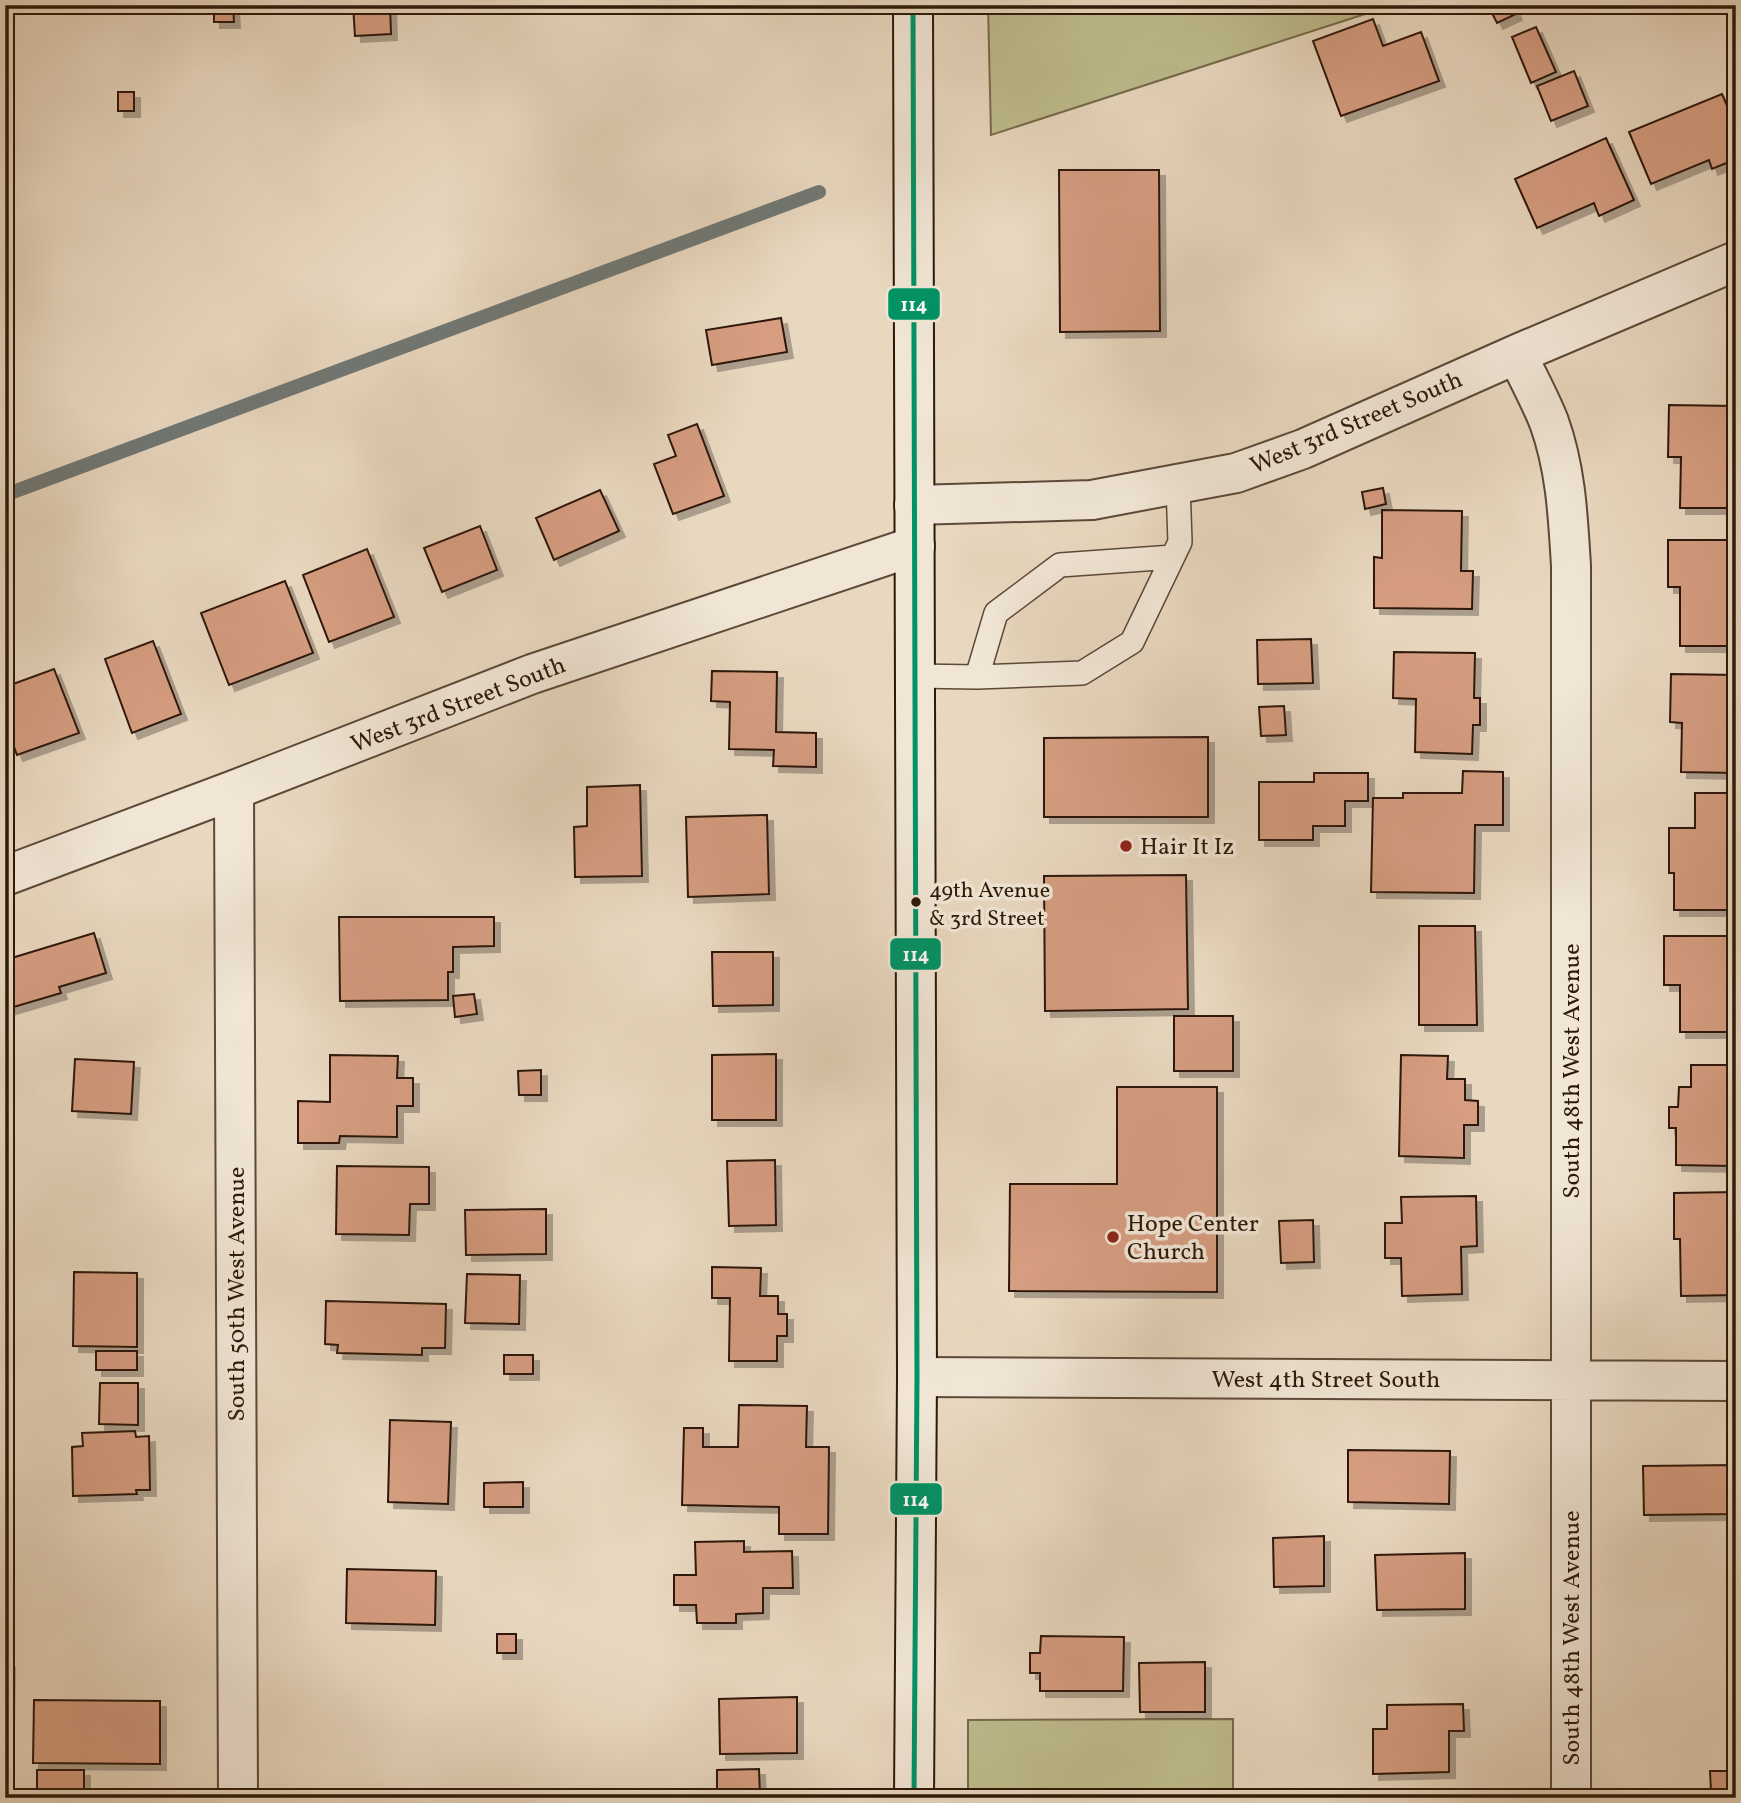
<svg xmlns="http://www.w3.org/2000/svg" width="1741" height="1803" font-family="Vollkorn,serif">
<defs>
<filter id="shadow"><feDropShadow dx="6" dy="6" stdDeviation="0" flood-color="#0004"/></filter>
</defs>
<rect width="100%" height="100%" fill="#e9d8c0"/>
<filter id="stains"><feTurbulence type="fractalNoise" baseFrequency=".00286" numOctaves="4"/><feColorMatrix values="0 0 0 0 .2 0 0 0 0 .09 0 0 0 0 .02 0 0 0 .5 -.17"/></filter>
<radialGradient id="worn" r=".72"><stop offset=".6" stop-color="#630" stop-opacity="0"/><stop offset="1" stop-color="#630" stop-opacity=".3"/></radialGradient>
<!-- green -->
<path fill="#bebc8d" stroke="#766a4b" stroke-width="2" d="M 988,5 L 1393,5 L 991,135 Z
M 1233,1719 L 1233,1798 L 968,1798 L 968,1720 Z"/>
<g fill="none" stroke-linecap="round" stroke-linejoin="round">
<!-- stream -->
<path stroke="#707875" stroke-width="14" d="M 5,495 L 819,192"/>
</g>
<!-- building -->
<path fill="#d69d81" stroke="#2d1909" stroke-width="2" filter="url(#shadow)" d="M 214,5 L 233,5 L 234,22 L 214,22 Z
M 353,5 L 390,5 L 391,34 L 355,36 Z
M 1488,5 L 1512,5 L 1516,14 L 1497,23 Z
M 1373,19 L 1383,46 L 1421,32 L 1439,81 L 1341,116 L 1313,41 Z
M 1536,27 L 1556,72 L 1531,83 L 1512,37 Z
M 1574,71 L 1588,106 L 1551,121 L 1537,86 Z
M 118,92 L 134,92 L 134,111 L 118,111 Z
M 1722,94 L 1736,126 L 1736,159 L 1712,169 L 1709,160 L 1651,184 L 1629,132 Z
M 1606,138 L 1634,200 L 1599,216 L 1594,203 L 1537,228 L 1515,179 Z
M 1059,170 L 1159,170 L 1160,331 L 1060,332 Z
M 781,318 L 787,352 L 712,365 L 706,330 Z
M 1669,405 L 1736,406 L 1736,508 L 1680,508 L 1681,457 L 1668,457 Z
M 697,424 L 724,496 L 673,514 L 654,464 L 676,456 L 668,435 Z
M 1383,488 L 1386,504 L 1365,509 L 1362,492 Z
M 600,490 L 619,531 L 554,560 L 536,518 Z
M 1382,510 L 1462,511 L 1461,571 L 1473,571 L 1472,609 L 1374,608 L 1374,557 L 1382,558 Z
M 480,526 L 497,570 L 442,592 L 424,548 Z
M 1668,540 L 1736,540 L 1736,646 L 1680,646 L 1680,587 L 1668,587 Z
M 367,549 L 394,617 L 329,642 L 303,575 Z
M 285,581 L 313,653 L 229,685 L 201,613 Z
M 1311,639 L 1313,683 L 1258,684 L 1257,640 Z
M 153,641 L 181,714 L 132,733 L 105,659 Z
M 1394,652 L 1475,653 L 1474,698 L 1480,698 L 1480,725 L 1473,725 L 1472,754 L 1415,752 L 1416,699 L 1393,698 Z
M 54,669 L 79,733 L 17,755 L 5,723 L 5,687 Z
M 712,671 L 777,672 L 776,732 L 816,733 L 816,767 L 773,766 L 774,750 L 729,749 L 730,702 L 711,701 Z
M 1671,674 L 1736,675 L 1736,773 L 1681,772 L 1682,723 L 1670,722 Z
M 1284,706 L 1286,735 L 1261,736 L 1259,707 Z
M 1208,737 L 1208,817 L 1044,817 L 1044,738 Z
M 1463,771 L 1503,772 L 1503,825 L 1475,825 L 1474,893 L 1371,892 L 1373,798 L 1403,798 L 1403,793 L 1462,793 Z
M 1314,773 L 1368,773 L 1368,801 L 1345,801 L 1345,826 L 1313,826 L 1313,840 L 1259,840 L 1259,782 L 1314,782 Z
M 640,785 L 642,876 L 575,877 L 574,827 L 587,826 L 587,787 Z
M 1695,793 L 1736,793 L 1736,910 L 1674,910 L 1674,873 L 1669,873 L 1669,828 L 1695,828 Z
M 767,815 L 769,894 L 688,897 L 686,817 Z
M 1186,875 L 1188,1009 L 1045,1011 L 1044,876 Z
M 339,917 L 494,917 L 494,946 L 453,947 L 453,972 L 448,972 L 448,1000 L 340,1001 Z
M 1419,926 L 1475,926 L 1477,1025 L 1419,1025 Z
M 94,933 L 106,973 L 59,987 L 61,993 L 7,1009 L 5,960 Z
M 1664,936 L 1736,936 L 1736,1032 L 1680,1032 L 1680,985 L 1664,985 Z
M 712,952 L 773,952 L 773,1005 L 713,1006 Z
M 474,994 L 477,1014 L 455,1017 L 453,996 Z
M 1174,1016 L 1233,1016 L 1233,1071 L 1174,1071 Z
M 776,1054 L 776,1120 L 712,1120 L 712,1055 Z
M 330,1055 L 398,1056 L 397,1078 L 413,1078 L 413,1106 L 397,1106 L 397,1137 L 340,1136 L 339,1143 L 298,1143 L 298,1101 L 330,1102 Z
M 1401,1055 L 1448,1056 L 1447,1079 L 1465,1079 L 1465,1100 L 1478,1101 L 1478,1125 L 1464,1125 L 1464,1158 L 1399,1156 Z
M 75,1059 L 134,1062 L 131,1114 L 72,1111 Z
M 1691,1065 L 1736,1065 L 1736,1135 L 1732,1135 L 1732,1166 L 1676,1165 L 1676,1128 L 1669,1128 L 1669,1107 L 1678,1107 L 1679,1087 L 1691,1087 Z
M 541,1070 L 541,1095 L 519,1095 L 518,1071 Z
M 1117,1087 L 1217,1087 L 1217,1292 L 1009,1291 L 1010,1184 L 1117,1184 Z
M 775,1160 L 776,1225 L 729,1226 L 727,1161 Z
M 337,1166 L 429,1167 L 429,1204 L 410,1204 L 409,1235 L 336,1234 Z
M 1736,1192 L 1736,1295 L 1681,1296 L 1680,1239 L 1674,1239 L 1674,1193 Z
M 1476,1196 L 1477,1246 L 1461,1247 L 1462,1294 L 1402,1296 L 1401,1258 L 1385,1258 L 1385,1223 L 1402,1223 L 1401,1197 Z
M 546,1209 L 546,1254 L 466,1255 L 465,1210 Z
M 1313,1220 L 1314,1262 L 1281,1263 L 1279,1221 Z
M 712,1267 L 761,1268 L 760,1296 L 778,1296 L 778,1314 L 787,1314 L 787,1336 L 777,1336 L 777,1361 L 729,1361 L 730,1298 L 712,1298 Z
M 74,1272 L 137,1273 L 137,1347 L 73,1346 Z
M 467,1274 L 520,1275 L 519,1324 L 465,1323 Z
M 326,1301 L 446,1304 L 445,1348 L 422,1348 L 422,1355 L 337,1353 L 338,1345 L 325,1344 Z
M 96,1351 L 137,1351 L 137,1370 L 96,1370 Z
M 504,1355 L 533,1355 L 533,1374 L 504,1374 Z
M 100,1383 L 138,1383 L 138,1425 L 99,1424 Z
M 739,1405 L 807,1406 L 806,1447 L 829,1447 L 828,1534 L 779,1534 L 779,1507 L 682,1505 L 684,1428 L 703,1428 L 703,1447 L 738,1447 Z
M 390,1420 L 451,1422 L 448,1504 L 388,1502 Z
M 135,1431 L 136,1437 L 149,1436 L 150,1490 L 136,1490 L 137,1494 L 73,1496 L 72,1447 L 83,1446 L 82,1433 Z
M 1348,1450 L 1450,1451 L 1449,1504 L 1348,1502 Z
M 1736,1465 L 1736,1514 L 1644,1515 L 1643,1466 Z
M 523,1482 L 523,1507 L 484,1507 L 484,1483 Z
M 1324,1536 L 1324,1586 L 1274,1587 L 1273,1538 Z
M 744,1541 L 744,1552 L 792,1551 L 793,1588 L 763,1588 L 763,1613 L 736,1614 L 736,1623 L 697,1623 L 696,1605 L 674,1605 L 674,1575 L 696,1575 L 695,1542 Z
M 1465,1553 L 1465,1609 L 1377,1610 L 1375,1555 Z
M 347,1569 L 436,1571 L 435,1625 L 346,1623 Z
M 497,1634 L 516,1634 L 516,1653 L 497,1653 Z
M 1041,1636 L 1124,1637 L 1123,1691 L 1040,1691 L 1040,1673 L 1030,1673 L 1030,1653 L 1040,1653 Z
M 5,1662 L 9,1662 L 8,1721 L 5,1721 Z
M 1205,1662 L 1205,1712 L 1140,1712 L 1139,1663 Z
M 797,1697 L 797,1753 L 720,1754 L 719,1699 Z
M 34,1700 L 160,1701 L 160,1764 L 33,1763 Z
M 1463,1704 L 1464,1731 L 1449,1731 L 1449,1772 L 1373,1774 L 1373,1729 L 1387,1729 L 1387,1705 Z
M 1727,1739 L 1736,1739 L 1736,1792 L 1711,1792 L 1710,1771 L 1727,1771 Z
M 759,1769 L 760,1795 L 784,1795 L 784,1798 L 717,1798 L 717,1770 Z
M 37,1770 L 84,1770 L 84,1798 L 37,1798 Z"/>
<g fill="none" stroke-linecap="round" stroke-linejoin="round">
<defs>
<path id="lane" d="M 915,676 L 977,677 L 1082,673 L 1132,642 L 1180,542 L 1178,484
M 977,677 L 996,613 L 1060,565 L 1173,557"/>
<path id="street" d="M 1517,354 C 1527,376 1540,399 1549,422 C 1566,469 1568,517 1571,566 L 1571,1798
M 914,505 L 1092,500 L 1236,473 L 1303,449 L 1517,354 L 1736,261
M 234,790 L 238,1798
M 5,876 L 234,790 L 532,674 L 915,546
M 917,1377 L 1736,1381"/>
<path id="secondary" d="M 913,5 L 917,1377 L 914,1798"/>
</defs>
<!-- lane casing -->
<use href="#lane" stroke="#5c4937" stroke-width="26"/>
<!-- street casing -->
<use href="#street" stroke="#5c4937" stroke-width="42"/>
<!-- secondary casing -->
<use href="#secondary" stroke="#2d1909" stroke-width="42"/>
<!-- lane -->
<use href="#lane" stroke="#f1e6d6" stroke-width="23"/>
<!-- street -->
<use href="#street" stroke="#f1e6d6" stroke-width="38"/>
<!-- secondary -->
<use href="#secondary" stroke="#f1e6d6" stroke-width="38"/>
<defs>
<path id="bus-1" d="M 913,5 L 917,1377 L 914,1798"/>
</defs>
<!-- bus-1 casing -->
<use href="#bus-1" stroke="#f1e6d6" stroke-width="10"/>
<!-- bus-1 -->
<use href="#bus-1" stroke="#009365" stroke-width="5"/>
</g>
<!-- markers -->
<g fill="#8f2418" stroke="#f1e6d6" stroke-width="2.5">
<circle cx="1126" cy="846" r="7"/>
<circle cx="1113" cy="1237" r="7"/>
</g>
<circle fill="#2d1909" stroke="#f1e6d6" stroke-width="2.5" cx="916" cy="902" r="6"/>
<g text-anchor="middle" stroke-width="7" stroke-linejoin="round" paint-order="stroke">
<!-- bus labels -->
<g font-size="22" fill="#2d1909" stroke="#f1e6d6" text-anchor="start">
<text x="929" y="897">49th Avenue<tspan x="929" dy="28">&amp; 3rd Street</tspan></text>
</g>
<!-- street labels -->
<g font-size="24" fill="#2d1909" stroke="#f1e6d6">
<text transform="translate(1356 422) rotate(-23)" y="8">West 3rd Street South</text>
<text transform="translate(458 704) rotate(-21)" y="8">West 3rd Street South</text>
<text transform="translate(1571 1071) rotate(-90)" y="8">South 48th West Avenue</text>
<text transform="translate(236 1294) rotate(-90)" y="8">South 50th West Avenue</text>
<text x="1326" y="1387">West 4th Street South</text>
<text transform="translate(1571 1638) rotate(-90)" y="8">South 48th West Avenue</text>
</g>
<!-- poi labels -->
<g font-size="24" fill="#2d1909" stroke="#f1e6d6" text-anchor="start">
<text x="1140" y="854">Hair It Iz</text>
<text x="1127" y="1231">Hope Center<tspan x="1127" dy="28">Church</tspan></text>
</g>
</g>
<g stroke="#f1e6d6" stroke-width="2.5">
<rect x="887" y="287" width="54" height="34" rx="7" fill="#009365"/>
<rect x="889" y="937" width="53" height="34" rx="7" fill="#009365"/>
<rect x="889" y="1482" width="54" height="34" rx="7" fill="#009365"/>
</g>
<g font-size="19" text-anchor="middle" font-weight="bold" fill="#fff">
<text x="914" y="311">114</text>
<text x="916" y="961">114</text>
<text x="916" y="1506">114</text>
</g>
<!-- margin -->
<rect width="1741" height="1803" fill="none" stroke="#e9d8c0" stroke-width="28"/>
<rect x="7" y="7" width="1727" height="1789" fill="none" stroke="#2d1909" stroke-width="3.5"/>
<rect x="14" y="14" width="1713" height="1775" fill="none" stroke="#2d1909" stroke-width="2"/>
<rect width="100%" height="100%" filter="url(#stains)"/>
<rect width="100%" height="100%" fill="url(#worn)"/>
</svg>
